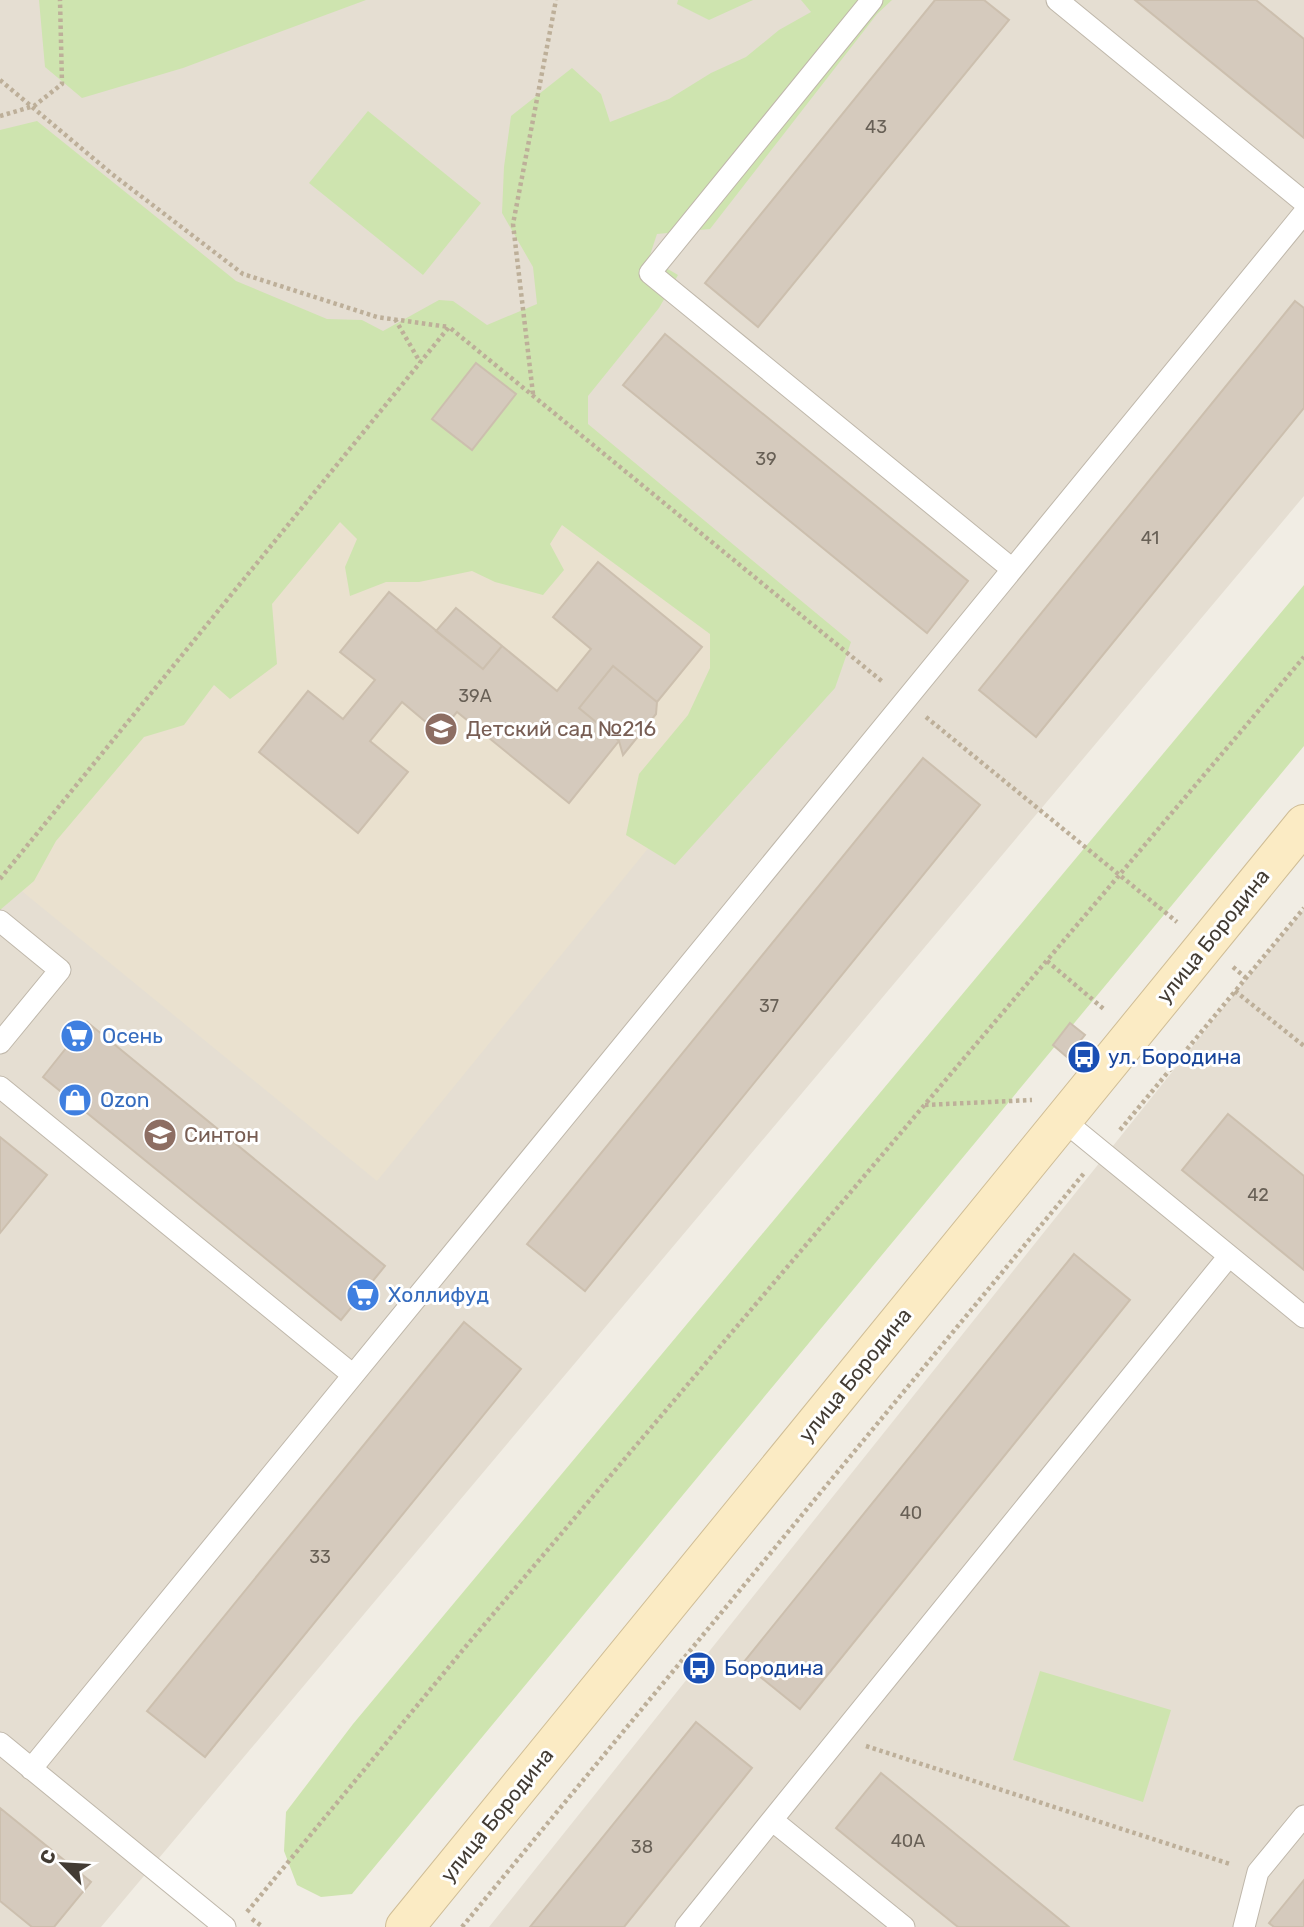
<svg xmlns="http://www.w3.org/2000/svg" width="1304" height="1927" font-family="Rubik,sans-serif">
<rect width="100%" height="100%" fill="#f1ede4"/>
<!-- residential -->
<path fill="#e5ded2" d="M 0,0 L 1304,0 L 1304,496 L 101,1927 L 0,1927 Z
M 1304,909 L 1304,1927 L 489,1927 L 1236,992 Z"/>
<!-- education -->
<path fill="#eae1cf" d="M 452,343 L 817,641 L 377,1181 L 12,883 Z"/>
<!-- green -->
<path fill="#cee4af" d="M 39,0 L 366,0 L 183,68 L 82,98 L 45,67 Z
M 678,0 L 753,0 L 709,20 L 677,4 Z
M 801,0 L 892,0 L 877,14 L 710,229 L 657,234 L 649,258 L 678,275 L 659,308 L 588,396 L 588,424 L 851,642 L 835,688 L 675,865 L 626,835 L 639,774 L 688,715 L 710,668 L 710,634 L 562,525 L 550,544 L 564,570 L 543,595 L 495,582 L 472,571 L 419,582 L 386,582 L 350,596 L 345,567 L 357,539 L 340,522 L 272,604 L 277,664 L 230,699 L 214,685 L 184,725 L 144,737 L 56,841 L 34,881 L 0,910 L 0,130 L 37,121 L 236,281 L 327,319 L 362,320 L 383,331 L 439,300 L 453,301 L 487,325 L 537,304 L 533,267 L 502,213 L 504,167 L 511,116 L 572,68 L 601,94 L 610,122 L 669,99 L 711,73 L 746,57 L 779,30 L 811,12 Z
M 368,111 L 481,203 L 423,275 L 309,183 Z
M 1304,585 L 1304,746 L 352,1894 L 321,1897 L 297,1885 L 284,1851 L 286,1812 L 353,1724 Z
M 1040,1671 L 1171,1710 L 1143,1802 L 1013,1760 Z"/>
<!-- building -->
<path fill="#d5cabd" stroke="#ccbfae" stroke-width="2" d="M 935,0 L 984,0 L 1009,20 L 758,327 L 705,283 Z
M 1135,0 L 1256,0 L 1304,39 L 1304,138 Z
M 1295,301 L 1304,308 L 1304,408 L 1036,737 L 979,690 Z
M 665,334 L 968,581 L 927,633 L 623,385 Z
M 476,363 L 516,394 L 472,450 L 432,419 Z
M 598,562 L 702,647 L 657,702 L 613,666 L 579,708 L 619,741 L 569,803 L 457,712 L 439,733 L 402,702 L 370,741 L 408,772 L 358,833 L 259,752 L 308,691 L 343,719 L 375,680 L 340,652 L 389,592 L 483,669 L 502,646 L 557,691 L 591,649 L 553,617 Z
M 456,608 L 502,646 L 483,669 L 436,631 Z
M 613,666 L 657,702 L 656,714 L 623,755 L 619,741 L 579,708 Z
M 923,758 L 980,805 L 585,1291 L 527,1244 Z
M 87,1022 L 385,1266 L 341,1320 L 43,1077 Z
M 1070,1023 L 1085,1035 L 1067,1057 L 1053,1045 Z
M 1228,1114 L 1304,1176 L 1304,1270 L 1182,1170 Z
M 0,1137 L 47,1175 L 0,1233 Z
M 1074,1254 L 1130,1300 L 800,1709 L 743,1663 Z
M 464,1322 L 521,1369 L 205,1757 L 147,1711 Z
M 696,1722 L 752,1768 L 624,1927 L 530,1927 Z
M 881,1773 L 1069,1927 L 958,1927 L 869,1855 L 836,1828 Z
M 0,1808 L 91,1882 L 54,1927 L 32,1927 L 0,1901 Z
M 1304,1880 L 1304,1927 L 1274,1927 L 1269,1923 Z"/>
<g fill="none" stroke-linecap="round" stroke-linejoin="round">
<defs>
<path id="lane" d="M 872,0 L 650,273 L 1012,569
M 1057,0 L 1304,202
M 0,921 L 60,970 L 0,1043
M 0,1087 L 353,1375
M 1063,1120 L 1304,1317
M 0,1743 L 225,1927
M 31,1769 L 1304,213
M 772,1820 L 1229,1256
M 686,1927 L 772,1820 L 904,1927
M 1244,1927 L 1258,1872 L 1304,1816"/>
<path id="secondary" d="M 405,1927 L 1304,824"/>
</defs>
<!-- lane casing -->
<use href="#lane" stroke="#bfb7aa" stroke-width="23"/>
<!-- secondary casing -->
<use href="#secondary" stroke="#cfbd96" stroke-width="40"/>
<!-- path -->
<path stroke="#bdaf99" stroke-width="4.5" stroke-dasharray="3.5 3.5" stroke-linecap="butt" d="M 0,80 L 112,174 L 243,274 L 377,317 L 449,327
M 0,116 L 34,106 L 62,84 L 60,0
M 395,319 L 420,362
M 533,394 L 513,224 L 556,0
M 926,717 L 1177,922
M 0,879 L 449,327 L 884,683
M 1047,961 L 1105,1010
M 1233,967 L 1246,978
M 1235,991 L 1304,1046
M 925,1105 L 1032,1100
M 1120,1130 L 1304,908
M 866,1746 L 1230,1864
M 247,1912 L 467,1645 L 1304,657
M 252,1919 L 263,1927
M 462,1927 L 1085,1172"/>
<!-- lane -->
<use href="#lane" stroke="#fff" stroke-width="21"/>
<!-- secondary -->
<use href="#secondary" stroke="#fbebc4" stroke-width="38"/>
</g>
<!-- icons -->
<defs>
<symbol id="school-disc" viewBox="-11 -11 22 22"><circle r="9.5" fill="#8d6e63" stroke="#fff"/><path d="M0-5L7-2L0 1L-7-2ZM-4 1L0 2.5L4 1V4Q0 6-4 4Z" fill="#fff"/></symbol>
<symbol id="supermarket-disc" viewBox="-11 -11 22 22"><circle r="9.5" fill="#3f7fe0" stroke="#fff"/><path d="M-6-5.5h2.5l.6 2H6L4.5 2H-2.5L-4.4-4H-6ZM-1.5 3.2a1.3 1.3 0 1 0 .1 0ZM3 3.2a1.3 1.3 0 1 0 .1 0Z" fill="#fff"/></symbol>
<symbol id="bus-disc" viewBox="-11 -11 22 22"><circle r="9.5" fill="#1a4fb4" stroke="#fff"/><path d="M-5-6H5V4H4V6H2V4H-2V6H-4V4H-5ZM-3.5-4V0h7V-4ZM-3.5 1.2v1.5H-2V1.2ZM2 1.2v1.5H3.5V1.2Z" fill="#fff"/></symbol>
<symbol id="shop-disc" viewBox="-11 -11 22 22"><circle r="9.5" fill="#3f7fe0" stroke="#fff"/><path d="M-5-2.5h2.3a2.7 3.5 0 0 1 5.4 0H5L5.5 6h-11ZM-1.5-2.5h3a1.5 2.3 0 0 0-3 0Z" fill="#fff"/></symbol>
</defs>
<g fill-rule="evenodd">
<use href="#school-disc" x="422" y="710" width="38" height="38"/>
<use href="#supermarket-disc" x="58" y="1017" width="38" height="38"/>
<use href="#bus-disc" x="1065" y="1038" width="38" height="38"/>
<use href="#shop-disc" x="56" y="1081" width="38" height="38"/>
<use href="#school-disc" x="141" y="1116" width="38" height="38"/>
<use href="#supermarket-disc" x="344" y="1276" width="38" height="38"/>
<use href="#bus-disc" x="680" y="1649" width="38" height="38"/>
</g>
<g text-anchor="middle" stroke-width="6" stroke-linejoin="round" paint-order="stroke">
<!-- number labels -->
<g font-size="18" fill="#686056">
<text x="876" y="133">43</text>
<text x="766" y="465">39</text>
<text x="1150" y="544">41</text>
<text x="475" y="702">39А</text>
<text x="769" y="1012">37</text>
<text x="1258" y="1201">42</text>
<text x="911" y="1519">40</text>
<text x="320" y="1563">33</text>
<text x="908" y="1847">40А</text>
<text x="642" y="1853">38</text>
</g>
<!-- education labels -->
<g font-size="21" fill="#785e54" stroke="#fff" text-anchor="start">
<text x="466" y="736">Детский сад №216</text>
<text x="184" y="1142">Синтон</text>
</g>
<!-- street labels -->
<g font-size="21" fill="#433c34" stroke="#fff">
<text transform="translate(1213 936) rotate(-51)" y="7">улица Бородина</text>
<text transform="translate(855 1375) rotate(-51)" y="7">улица Бородина</text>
<text transform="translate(497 1815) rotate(-51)" y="7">улица Бородина</text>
</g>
<!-- shop labels -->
<g font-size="21" fill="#366cbe" stroke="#fff" text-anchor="start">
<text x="102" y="1043">Осень</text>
<text x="100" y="1107">Ozon</text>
<text x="388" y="1302">Холлифуд</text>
</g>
<!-- transit labels -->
<g font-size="21" fill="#164399" stroke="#fff" text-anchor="start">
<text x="1108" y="1064">ул. Бородина</text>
<text x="724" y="1675">Бородина</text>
</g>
</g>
<!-- north arrow -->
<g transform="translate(63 1864) rotate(295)" stroke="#ffffff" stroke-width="5" paint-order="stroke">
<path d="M0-5L12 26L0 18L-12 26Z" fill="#433c34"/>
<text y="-10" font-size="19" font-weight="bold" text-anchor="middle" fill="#433c34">С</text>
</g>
</svg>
